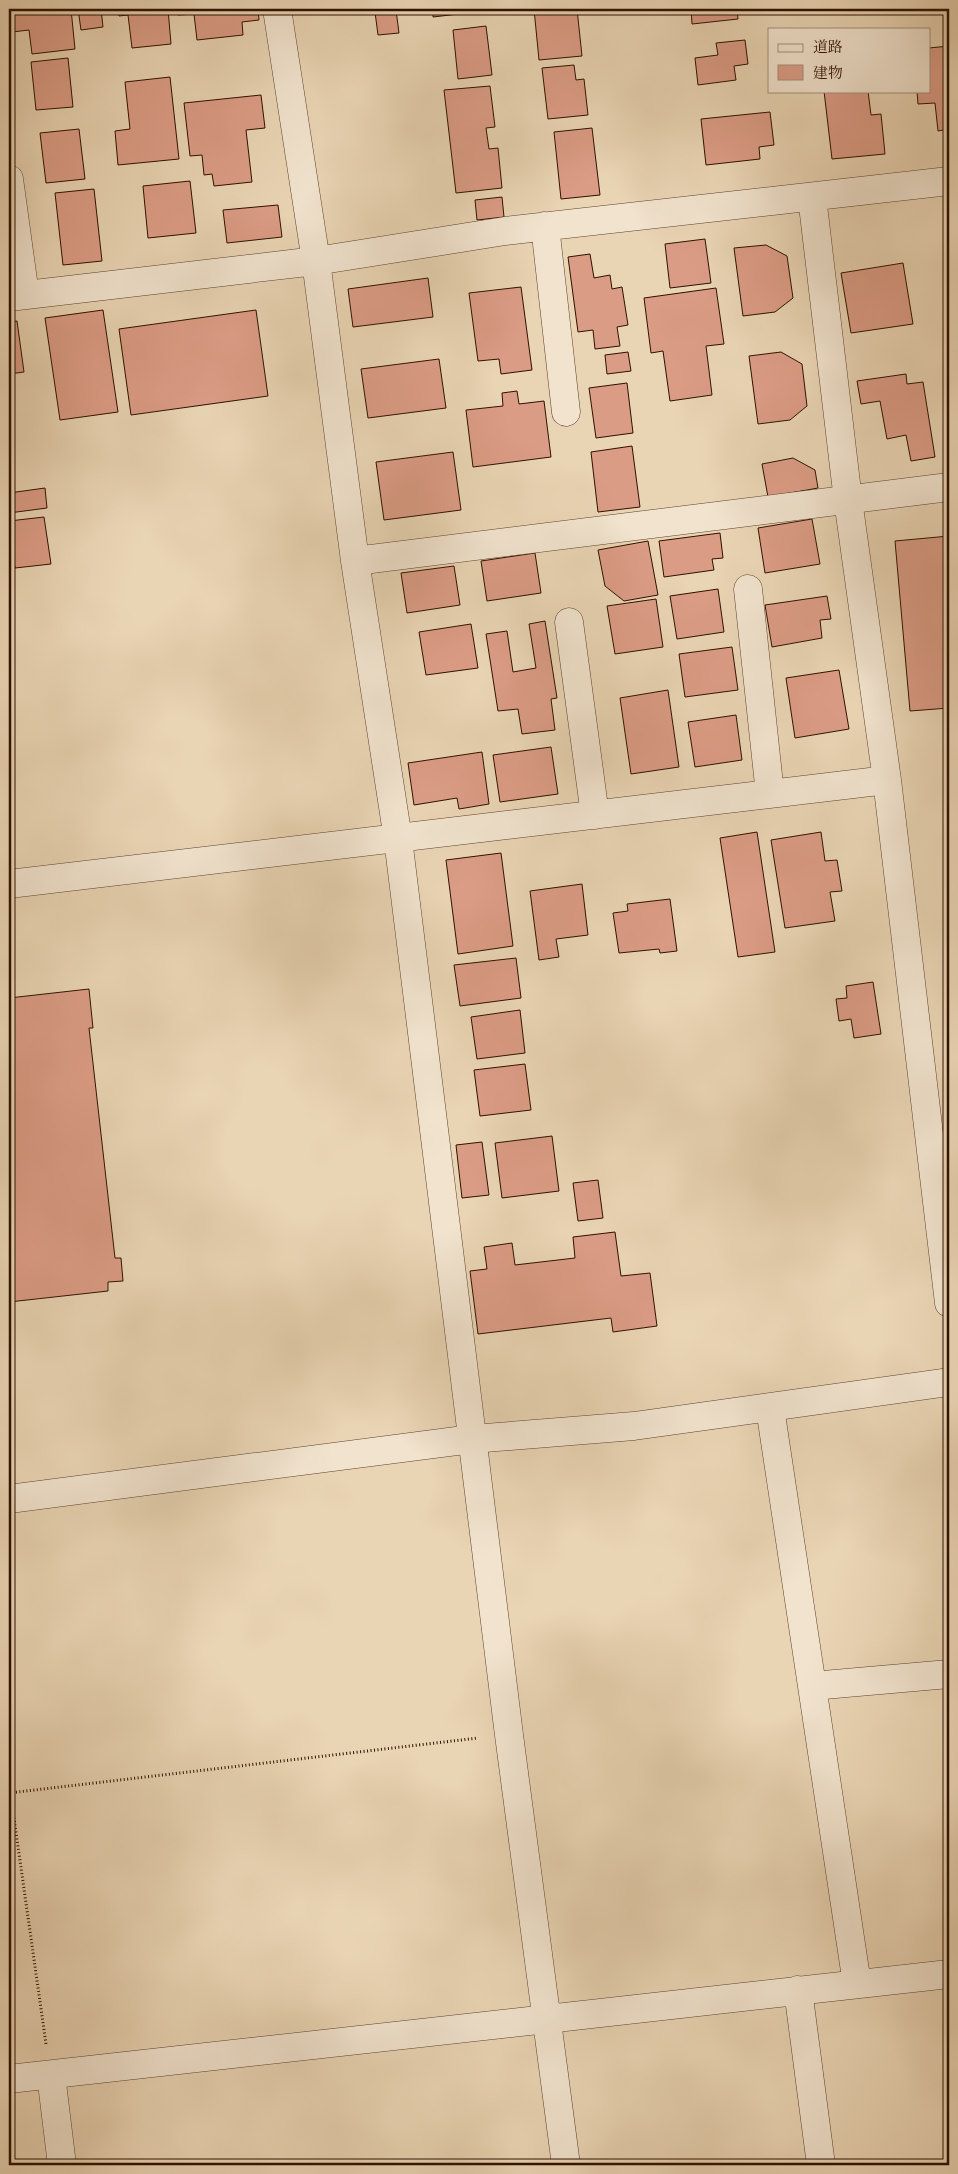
<svg xmlns="http://www.w3.org/2000/svg" width="958" height="2174" font-family="Alegreya,'Noto Serif JP',serif">
<rect width="100%" height="100%" fill="#e9d4b3"/>
<filter id="stains"><feTurbulence type="fractalNoise" baseFrequency=".004" numOctaves="4"/><feColorMatrix values="0 0 0 0 .2 0 0 0 0 .09 0 0 0 0 .02 0 0 0 .5 -.17"/></filter>
<radialGradient id="worn" r=".72"><stop offset=".6" stop-color="#630" stop-opacity="0"/><stop offset="1" stop-color="#630" stop-opacity=".3"/></radialGradient>
<!-- building -->
<path fill="#db9c85" stroke="#2f1000" d="M 9,9 L 71,9 L 75,49 L 32,54 L 29,30 L 12,32 Z
M 78,9 L 101,9 L 103,27 L 81,30 Z
M 118,9 L 168,9 L 171,44 L 132,48 L 128,15 L 119,16 Z
M 177,9 L 258,9 L 259,20 L 242,22 L 243,35 L 197,40 L 194,14 L 178,15 Z
M 433,9 L 483,9 L 484,11 L 433,17 Z
M 534,9 L 577,9 L 582,56 L 539,60 Z
M 691,9 L 737,9 L 738,19 L 692,24 Z
M 396,10 L 399,33 L 378,35 L 375,12 Z
M 486,26 L 492,75 L 458,79 L 453,30 Z
M 745,40 L 748,64 L 734,66 L 736,80 L 698,85 L 695,58 L 718,55 L 716,43 Z
M 949,46 L 949,129 L 938,131 L 935,103 L 918,104 L 917,91 L 929,91 L 929,48 Z
M 68,58 L 73,107 L 36,110 L 31,62 Z
M 574,65 L 576,80 L 584,79 L 588,115 L 548,119 L 542,68 Z
M 170,77 L 179,159 L 118,165 L 115,131 L 130,129 L 125,82 Z
M 490,86 L 495,127 L 486,128 L 489,149 L 498,148 L 502,188 L 456,193 L 444,90 Z
M 824,91 L 868,91 L 871,115 L 881,114 L 885,154 L 832,159 Z
M 261,95 L 265,128 L 246,130 L 252,182 L 214,186 L 212,174 L 204,175 L 202,155 L 190,156 L 184,103 Z
M 770,112 L 774,145 L 759,147 L 760,159 L 706,165 L 701,119 Z
M 592,128 L 600,195 L 561,199 L 554,132 Z
M 79,129 L 85,179 L 46,183 L 40,133 Z
M 190,181 L 196,233 L 148,238 L 143,186 Z
M 94,189 L 102,261 L 63,265 L 55,193 Z
M 502,197 L 504,217 L 477,220 L 475,200 Z
M 278,205 L 282,237 L 227,243 L 223,210 Z
M 705,239 L 711,283 L 670,288 L 665,244 Z
M 766,245 L 787,256 L 793,298 L 775,312 L 743,316 L 734,248 Z
M 590,254 L 594,278 L 610,275 L 612,289 L 622,287 L 628,325 L 617,327 L 620,346 L 595,349 L 593,330 L 578,332 L 568,257 Z
M 903,263 L 913,324 L 851,333 L 841,273 Z
M 428,278 L 433,317 L 353,327 L 348,289 Z
M 521,287 L 532,370 L 501,374 L 499,359 L 478,361 L 469,293 Z
M 716,288 L 724,344 L 706,346 L 712,395 L 670,401 L 663,351 L 651,353 L 644,298 Z
M 103,310 L 118,412 L 60,420 L 45,318 Z
M 256,310 L 268,396 L 131,415 L 119,329 Z
M 17,321 L 24,372 L 9,374 L 9,322 Z
M 628,352 L 631,371 L 607,374 L 605,355 Z
M 781,352 L 802,364 L 807,406 L 790,420 L 758,424 L 749,356 Z
M 439,359 L 446,408 L 368,418 L 361,369 Z
M 906,374 L 907,384 L 923,382 L 935,457 L 911,461 L 906,435 L 887,439 L 880,401 L 861,404 L 857,381 Z
M 627,383 L 633,433 L 596,438 L 589,388 Z
M 517,391 L 519,404 L 544,401 L 551,457 L 473,467 L 466,410 L 503,406 L 502,393 Z
M 632,446 L 640,507 L 598,512 L 591,452 Z
M 453,452 L 461,510 L 384,520 L 376,462 Z
M 793,458 L 815,470 L 818,488 L 768,497 L 762,464 Z
M 45,488 L 47,508 L 9,513 L 9,493 Z
M 44,517 L 51,564 L 15,568 L 9,521 Z
M 812,519 L 820,564 L 765,573 L 758,528 Z
M 720,533 L 723,558 L 712,559 L 714,570 L 664,577 L 659,541 Z
M 949,536 L 949,708 L 910,711 L 895,541 Z
M 648,541 L 658,595 L 624,601 L 605,586 L 598,550 Z
M 535,553 L 541,593 L 487,601 L 481,561 Z
M 454,566 L 460,605 L 407,613 L 401,573 Z
M 718,589 L 724,632 L 677,639 L 670,596 Z
M 827,596 L 831,619 L 820,620 L 822,638 L 772,647 L 765,605 Z
M 656,599 L 663,647 L 615,654 L 607,606 Z
M 545,621 L 557,698 L 551,699 L 555,730 L 522,734 L 518,709 L 498,711 L 486,634 L 507,631 L 513,672 L 536,668 L 529,624 Z
M 471,624 L 478,668 L 426,675 L 419,632 Z
M 732,647 L 738,690 L 685,697 L 679,654 Z
M 839,670 L 849,729 L 795,738 L 786,678 Z
M 668,690 L 679,767 L 631,774 L 620,698 Z
M 736,715 L 742,760 L 695,767 L 688,722 Z
M 551,747 L 558,794 L 500,802 L 493,755 Z
M 482,752 L 489,804 L 459,809 L 457,798 L 414,805 L 408,763 Z
M 757,832 L 775,952 L 738,957 L 720,838 Z
M 821,832 L 825,861 L 837,860 L 842,891 L 830,892 L 835,921 L 785,928 L 771,840 Z
M 501,853 L 513,946 L 458,954 L 446,860 Z
M 582,884 L 588,935 L 556,939 L 559,957 L 539,960 L 530,891 Z
M 670,899 L 677,951 L 660,953 L 659,949 L 619,953 L 613,913 L 628,911 L 627,904 Z
M 516,958 L 521,998 L 460,1006 L 454,965 Z
M 873,982 L 881,1034 L 854,1038 L 851,1019 L 839,1021 L 836,999 L 847,998 L 846,986 Z
M 89,989 L 93,1028 L 89,1028 L 115,1258 L 121,1258 L 123,1281 L 108,1282 L 108,1291 L 9,1302 L 9,998 Z
M 520,1010 L 525,1053 L 477,1059 L 471,1017 Z
M 525,1064 L 531,1110 L 480,1116 L 474,1070 Z
M 552,1136 L 559,1191 L 502,1198 L 495,1143 Z
M 482,1142 L 489,1195 L 462,1198 L 456,1145 Z
M 598,1180 L 603,1218 L 578,1221 L 573,1183 Z
M 615,1232 L 621,1276 L 650,1273 L 657,1326 L 613,1332 L 611,1318 L 478,1334 L 470,1271 L 487,1269 L 484,1247 L 512,1243 L 515,1265 L 575,1258 L 573,1237 Z"/>
<g fill="none" stroke-linecap="round" stroke-linejoin="round">
<defs>
<path id="minor" d="M 277,9 L 316,261 L 355,561 L 398,839 L 509,1735 L 566,2165
M 9,179 L 25,295
M 812,197 L 848,500 L 887,780 L 949,1303
M 545,226 L 566,412
M 9,297 L 316,261 L 505,231 L 949,181
M 355,561 L 949,487
M 748,589 L 770,794
M 569,622 L 595,815
M 9,884 L 887,780
M 770,1408 L 857,1984
M 812,1686 L 949,1674
M 798,1990 L 821,2165
M 547,2019 L 949,1974
M 51,2075 L 62,2165"/>
<path id="tertiary" d="M 9,1499 L 472,1439 L 634,1426 L 949,1382
M 9,2079 L 547,2019"/>
</defs>
<!-- minor casing -->
<use href="#minor" stroke="#5e412d" stroke-width="29"/>
<!-- tertiary casing -->
<use href="#tertiary" stroke="#5e412d" stroke-width="29"/>
<!-- path -->
<path stroke="#2f1000" stroke-width="3" stroke-dasharray="1 2.5" stroke-linecap="butt" d="M 9,1783 L 46,2044
M 9,1793 L 478,1738"/>
<!-- minor -->
<use href="#minor" stroke="#f1e3ce" stroke-width="28"/>
<!-- tertiary -->
<use href="#tertiary" stroke="#f1e3ce" stroke-width="28"/>
</g>
<!-- margin -->
<rect width="958" height="2174" fill="none" stroke="#e9d4b3" stroke-width="30"/>
<rect x="10" y="10" width="938" height="2154" fill="none" stroke="#2f1000" stroke-width="2.5"/>
<rect x="15" y="15" width="928" height="2144" fill="none" stroke="#2f1000"/>
<!-- legend -->
<rect x="768" y="28" width="162" height="65" fill="#f1e3ce" stroke="#a38f7c"/>
<rect x="778" y="44" width="25" height="8" fill="#f1e3ce" stroke="#a38f7c"/>
<text x="813" y="52" font-size="15" fill="#2f1000">道路</text>
<rect x="778" y="65" width="25" height="15" fill="#db9c85" stroke="#a38f7c"/>
<text x="813" y="78" font-size="15" fill="#2f1000">建物</text>
<rect width="100%" height="100%" filter="url(#stains)"/>
<rect width="100%" height="100%" fill="url(#worn)"/>
</svg>
